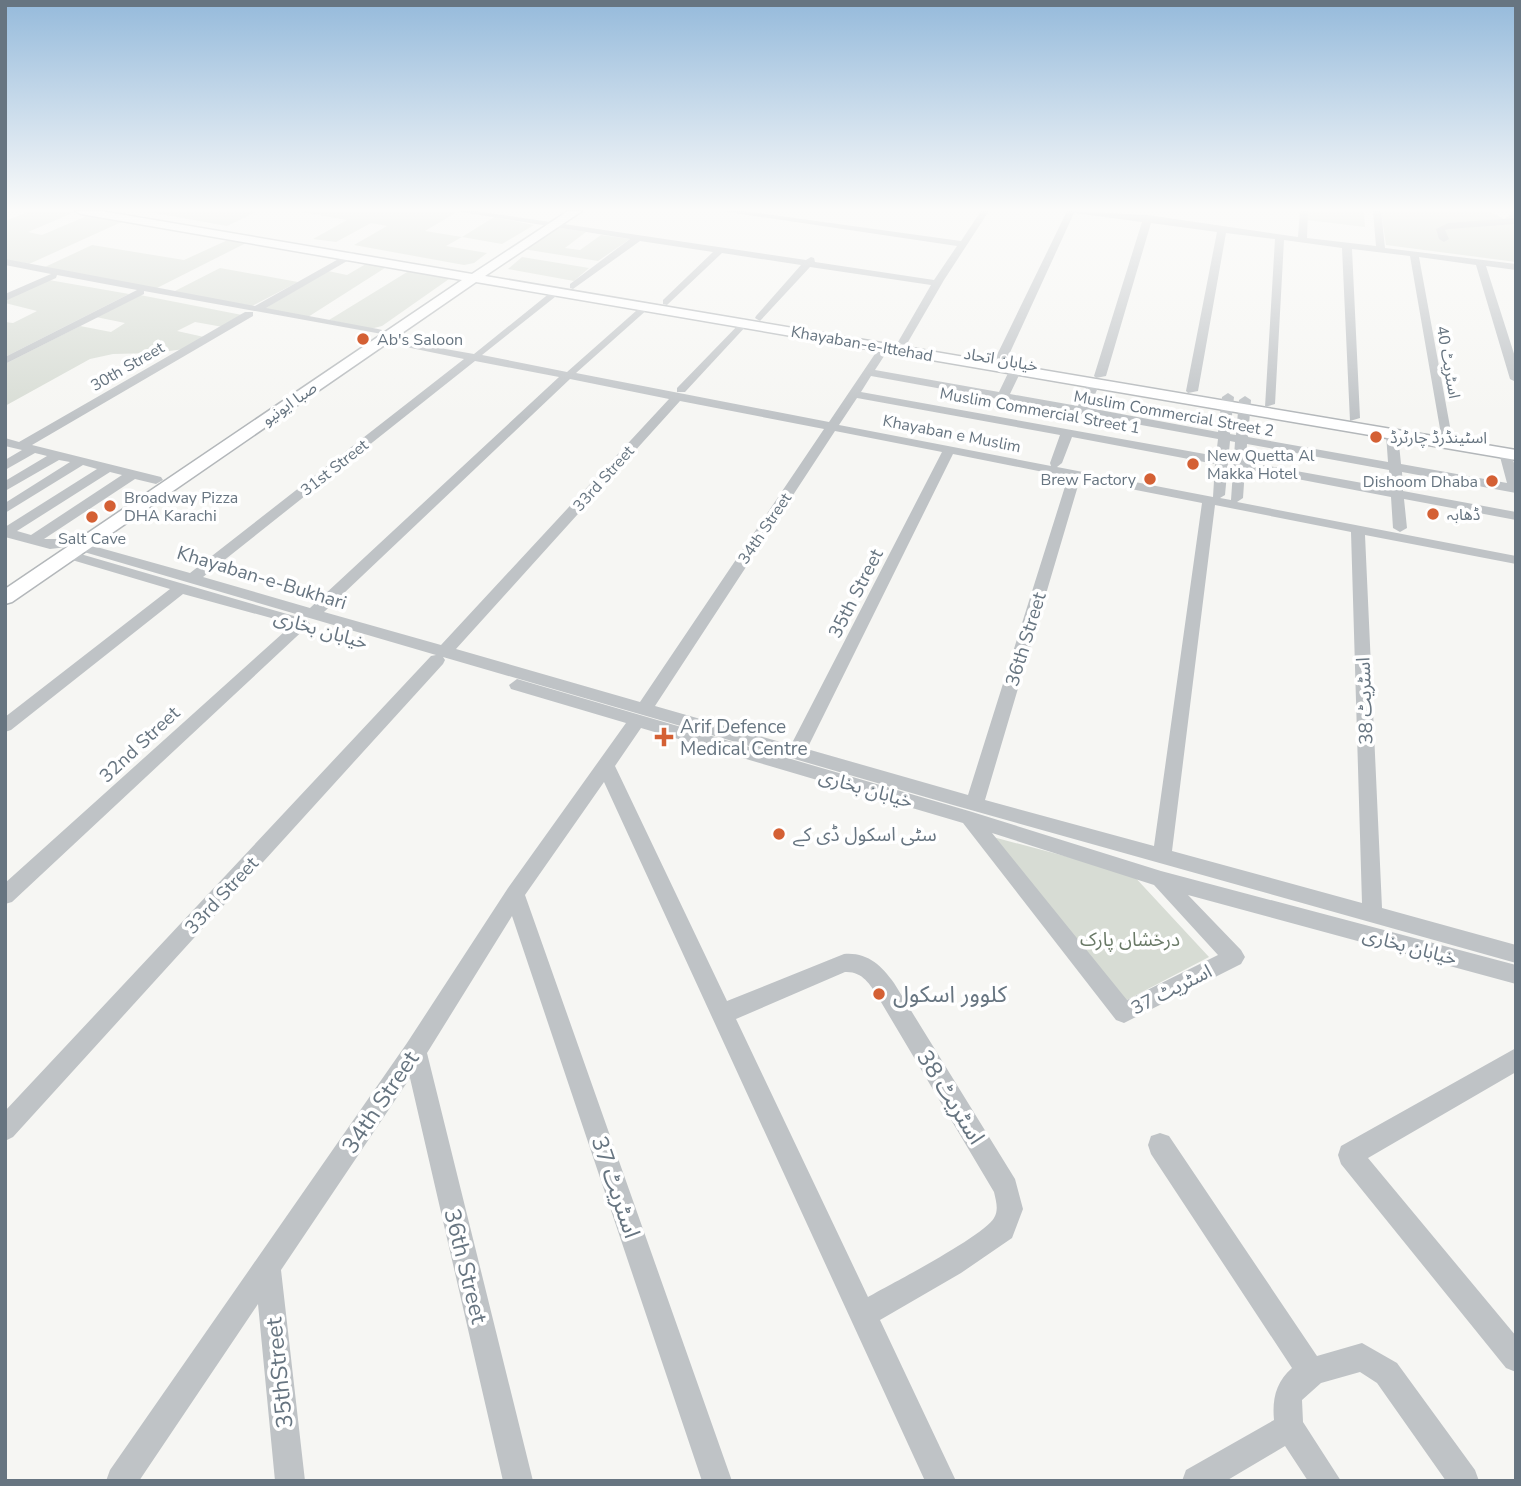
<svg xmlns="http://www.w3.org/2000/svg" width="1521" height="1486" font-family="'Nunito Sans','Noto Sans Arabic',sans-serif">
<rect width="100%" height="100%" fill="#f6f6f3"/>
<!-- green -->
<path fill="#d7dcd4" d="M 30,211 L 75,212 L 28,232 L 42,235 L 89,215 L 126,220 L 29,264 L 5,260 L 5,221 Z
M 143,211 L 258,211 L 227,226 Z
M 295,211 L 457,212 L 425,231 L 462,237 L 494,217 L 534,225 L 502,244 L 462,237 L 446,246 L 487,253 L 474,263 L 464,265 L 354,245 L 387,226 L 371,223 L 336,242 L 313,239 L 347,220 Z
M 1308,211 L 1364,211 L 1365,227 L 1307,220 Z
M 1381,211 L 1489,211 L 1504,219 L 1512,214 L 1507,211 L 1516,211 L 1516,262 L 1386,245 Z
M 556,227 L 586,232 L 565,248 L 580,250 L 601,235 L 630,239 L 598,261 L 523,249 Z
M 230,239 L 250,241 L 155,289 L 45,267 L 92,245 L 184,260 Z
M 522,257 L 589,268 L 574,281 L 508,269 Z
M 371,261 L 388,266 L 308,317 L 264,309 L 328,271 L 347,275 Z
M 220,268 L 298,282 L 252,306 L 173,292 Z
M 412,269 L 449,279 L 382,326 L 370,329 L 329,320 Z
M 49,280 L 129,294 L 5,357 L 5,322 L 13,323 L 37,311 L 5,303 L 5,300 Z
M 140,295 L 242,315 L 223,327 L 195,322 L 177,331 L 204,337 L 185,349 L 153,353 L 113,354 L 90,359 L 5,406 L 5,364 L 80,326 L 111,332 L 125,323 L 96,317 Z
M 993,837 L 1132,874 L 1209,957 L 1123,1002 Z"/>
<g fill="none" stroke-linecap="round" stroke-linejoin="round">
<defs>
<path id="major" d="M 75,211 L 101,211 L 472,274 L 568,211 L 582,211 L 485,276 L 1516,450 L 1516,460 L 476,282 L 12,602 L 5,604 L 5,589 L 462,280 L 81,214 Z"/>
</defs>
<!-- major casing -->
<use href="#major" stroke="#b3b7ba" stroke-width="3"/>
<!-- minor -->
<path fill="#bfc3c6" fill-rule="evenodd" d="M 455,211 L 476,211 L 806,260 L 811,257 L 814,258 L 815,262 L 934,280 L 957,246 L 721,211 L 744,211 L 961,241 L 981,211 L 989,211 L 944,280 L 908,342 L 903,345 L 898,342 L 931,285 L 810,267 L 760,321 L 755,318 L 756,316 L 801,265 L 722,253 L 667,305 L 663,304 L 663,300 L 713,252 L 640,241 L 573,289 L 570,288 L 570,284 L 630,239 Z
M 1067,211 L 1148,215 L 1298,237 L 1300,211 L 1308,211 L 1307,238 L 1376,246 L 1373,211 L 1381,211 L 1385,248 L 1516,264 L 1516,270 L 1486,266 L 1516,360 L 1516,382 L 1510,379 L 1476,265 L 1419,257 L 1453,443 L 1447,447 L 1443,446 L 1410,256 L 1352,249 L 1360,418 L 1350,421 L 1342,248 L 1284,240 L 1275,404 L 1265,407 L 1275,239 L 1226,233 L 1198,391 L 1188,393 L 1186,391 L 1217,232 L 1151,223 L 1106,376 L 1096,378 L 1094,376 L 1142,222 L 1074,213 L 1007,359 L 997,361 L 995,359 Z
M 1516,218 L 1516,224 L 1449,229 L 1445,230 L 1449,239 L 1444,242 L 1439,239 L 1436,229 L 1448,223 Z
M 351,252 L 354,253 L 354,257 L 266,308 L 378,329 L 382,330 L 382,334 L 144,291 L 144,294 L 5,364 L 5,357 L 137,290 L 57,275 L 56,278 L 5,301 L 5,294 L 51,274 L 5,265 L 5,259 L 255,306 Z
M 556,288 L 560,289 L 560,293 L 482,355 L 567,372 L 645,303 L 649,304 L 649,308 L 576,373 L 829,422 L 881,345 L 885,344 L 890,347 L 875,370 L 999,392 L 1010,369 L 1016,366 L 1022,369 L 1010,394 L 1078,406 L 1088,383 L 1094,380 L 1100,383 L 1089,408 L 1218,432 L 1222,397 L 1228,393 L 1234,397 L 1230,434 L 1236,435 L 1239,400 L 1245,396 L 1251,400 L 1248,437 L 1388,462 L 1386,434 L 1392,430 L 1398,434 L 1401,464 L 1507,483 L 1499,453 L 1501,450 L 1509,450 L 1516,468 L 1516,493 L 1402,472 L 1403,491 L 1516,512 L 1516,520 L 1404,499 L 1407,528 L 1400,532 L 1393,528 L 1391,497 L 1245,469 L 1243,498 L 1237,502 L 1516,556 L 1516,564 L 1365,535 L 1382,908 L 1516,945 L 1516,963 L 953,805 L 443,657 L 445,660 L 443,664 L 13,1137 L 5,1141 L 5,1111 L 431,656 L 436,655 L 67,547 L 50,549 L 5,537 L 5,527 L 97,469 L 83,465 L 5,513 L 5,503 L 70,462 L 59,460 L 5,491 L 5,481 L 47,456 L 35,453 L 5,470 L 5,460 L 22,450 L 5,446 L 5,438 L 19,442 L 245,312 L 253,312 L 253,316 L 32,445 L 161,477 L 163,480 L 156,484 L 135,479 L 44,539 L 68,539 L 190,573 L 464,359 L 377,341 L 377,337 L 474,354 ZM 475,361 L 559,377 L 310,608 L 203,577 ZM 871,376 L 1218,439 L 1216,456 L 861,392 ZM 570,379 L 669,399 L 441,645 L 324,612 ZM 857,398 L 1060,435 L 1050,463 L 1051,466 L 839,425 ZM 680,401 L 824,429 L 640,702 L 456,649 ZM 835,431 L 942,452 L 791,745 L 655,706 ZM 1072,437 L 1215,464 L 1213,497 L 1057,467 L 1062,463 ZM 1230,441 L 1235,442 L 1231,500 L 1220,498 L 1225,495 ZM 1247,444 L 1389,470 L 1390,488 L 1246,462 ZM 953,454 L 1068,477 L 968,795 L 807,749 ZM 110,472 L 122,475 L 31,535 L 17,531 ZM 1080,479 L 1202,503 L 1154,846 L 985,800 ZM 1215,505 L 1351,532 L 1362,903 L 1172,851 Z
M 744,319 L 749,322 L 748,324 L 685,392 L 677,392 L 677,388 Z
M 77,553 L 294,616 L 296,621 L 307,620 L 310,624 L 12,902 L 5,904 L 5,883 L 293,624 L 183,594 L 11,730 L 5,732 L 5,717 L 170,589 L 72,560 L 70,557 L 72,554 Z
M 517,679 L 969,811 L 1161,871 L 1516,965 L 1516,984 L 1188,895 L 1241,950 L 1245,957 L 1241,964 L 1124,1023 L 1116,1020 L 963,823 L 641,728 L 615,766 L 727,1001 L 844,954 C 867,952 881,965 894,983 L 1015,1179 L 1023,1209 L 1012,1238 L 961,1273 L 880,1320 L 956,1481 L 925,1481 L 604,782 L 525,895 L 732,1481 L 702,1481 L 512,916 L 427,1053 L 533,1481 L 503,1481 L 410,1078 L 281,1270 L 305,1481 L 275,1481 L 258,1304 L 139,1481 L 106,1481 L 110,1470 L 407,1043 L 508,888 L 626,723 L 511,689 L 509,685 ZM 992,833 L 1154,885 L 1218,955 L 1127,1000 ZM 845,972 C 862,971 870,984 878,997 L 994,1192 C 996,1201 999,1210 994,1218 C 984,1236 891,1284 868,1297 L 736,1019 Z
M 1516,1048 L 1516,1072 L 1368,1158 L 1516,1336 L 1516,1372 L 1506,1368 L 1341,1164 L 1338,1155 L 1341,1146 Z
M 1160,1133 L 1169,1136 L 1317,1356 L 1362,1343 L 1397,1363 L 1475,1470 L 1479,1481 L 1446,1481 L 1377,1383 L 1360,1372 L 1321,1383 L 1302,1400 L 1303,1422 L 1341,1481 L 1308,1481 L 1285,1446 L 1226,1481 L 1182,1481 L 1186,1470 L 1274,1420 C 1272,1399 1276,1382 1292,1368 L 1151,1154 L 1148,1145 L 1151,1136 Z"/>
<!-- major -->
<use href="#major" fill="#fff" fill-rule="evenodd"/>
</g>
<!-- sky -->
<linearGradient id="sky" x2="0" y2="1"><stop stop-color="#95badb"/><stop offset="0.5" stop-color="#fbfbfa"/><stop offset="1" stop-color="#fbfbfa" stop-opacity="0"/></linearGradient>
<rect width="1521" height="419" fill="url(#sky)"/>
<!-- markers -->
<g fill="#d46034" stroke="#fff" stroke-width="2.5">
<circle cx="363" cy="339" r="7"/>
<circle cx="1376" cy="437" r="7"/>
<circle cx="1193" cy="464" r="7"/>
<circle cx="1150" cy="479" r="7"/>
<circle cx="1492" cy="481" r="7"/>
<circle cx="110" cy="506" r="7"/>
<circle cx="1433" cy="514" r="7"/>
<circle cx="92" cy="517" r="7"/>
<path d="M660.5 726.5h7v7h7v7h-7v7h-7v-7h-7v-7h7z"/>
<circle cx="779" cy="834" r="7"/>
<circle cx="879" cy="994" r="7"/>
</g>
<g text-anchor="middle" stroke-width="7" stroke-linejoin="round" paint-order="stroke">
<!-- far-poi labels -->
<g font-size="16" fill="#677581" stroke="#fff" text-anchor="start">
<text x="377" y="345">Ab's Saloon</text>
<text x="1390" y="443">اسٹینڈرڈ چارٹرڈ</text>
<text x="1207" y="461">New Quetta Al<tspan x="1207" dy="18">Makka Hotel</tspan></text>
<text x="1136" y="485" text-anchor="end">Brew Factory</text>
<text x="1478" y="487" text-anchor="end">Dishoom Dhaba</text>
<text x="124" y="503">Broadway Pizza<tspan x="124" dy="18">DHA Karachi</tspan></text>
<text x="1447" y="520">ڈھابہ</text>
<text x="92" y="544" text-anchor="middle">Salt Cave</text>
</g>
<!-- far-street labels -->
<g font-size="16" fill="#677581" stroke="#fff">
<text transform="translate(862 343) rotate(10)" y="6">Khayaban-e-Ittehad</text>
<text transform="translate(1001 359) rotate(10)" y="6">خیابان اتحاد</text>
<text transform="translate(1449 362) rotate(80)" y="6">اسٹریٹ 40</text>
<text transform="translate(127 366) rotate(-30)" y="6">30th Street</text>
<text transform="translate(289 403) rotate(-35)" y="6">صبا ایونیو</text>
<text transform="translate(1040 410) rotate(10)" y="6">Muslim Commercial Street 1</text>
<text transform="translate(1174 413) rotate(10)" y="6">Muslim Commercial Street 2</text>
<text transform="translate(952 433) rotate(11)" y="6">Khayaban e Muslim</text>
<text transform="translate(334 467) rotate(-38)" y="6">31st Street</text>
<text transform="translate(603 478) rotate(-48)" y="6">33rd Street</text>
<text transform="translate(764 528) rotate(-56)" y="6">34th Street</text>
</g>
<!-- street labels -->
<g font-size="19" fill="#677581" stroke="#fff">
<text transform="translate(262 577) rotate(17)" y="7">Khayaban-e-Bukhari</text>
<text transform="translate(855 593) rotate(-63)" y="7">35th Street</text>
<text transform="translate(321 629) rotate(16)" y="7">خیابان بخاری</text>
<text transform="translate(1025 639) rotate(-73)" y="7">36th Street</text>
<text transform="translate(1364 701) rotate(-92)" y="7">اسٹریٹ 38</text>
<text transform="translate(139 744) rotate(-43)" y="7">32nd Street</text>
<text transform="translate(866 788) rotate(16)" y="7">خیابان بخاری</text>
<text transform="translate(221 895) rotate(-47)" y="7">33rd Street</text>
<text transform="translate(1410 946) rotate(15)" y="7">خیابان بخاری</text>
<text transform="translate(1171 989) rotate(-27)" y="7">اسٹریٹ 37</text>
</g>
<!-- poi labels -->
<g font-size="19" fill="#677581" stroke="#fff" text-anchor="start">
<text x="680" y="733">Arif Defence<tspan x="680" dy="22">Medical Centre</tspan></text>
<text x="793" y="841">سٹی اسکول ڈی کے</text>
</g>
<!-- park labels -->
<g font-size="19" fill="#697966" stroke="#fff">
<text x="1130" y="946">درخشاں پارک</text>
</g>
<!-- near-poi labels -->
<g font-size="23" fill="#677581" stroke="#fff" text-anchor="start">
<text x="893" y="1002">کلوور اسکول</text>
</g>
<!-- near-street labels -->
<g font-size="23" fill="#677581" stroke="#fff">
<text transform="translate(951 1097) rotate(58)" y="8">اسٹریٹ 38</text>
<text transform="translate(380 1102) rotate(-56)" y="8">34th Street</text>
<text transform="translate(616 1187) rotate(71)" y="8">اسٹریٹ 37</text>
<text transform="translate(466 1266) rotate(76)" y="8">36th Street</text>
<text transform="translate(279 1373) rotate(-96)" y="8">35thStreet</text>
</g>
</g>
<!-- border -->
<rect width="1521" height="1486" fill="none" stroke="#677581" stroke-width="14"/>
</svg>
